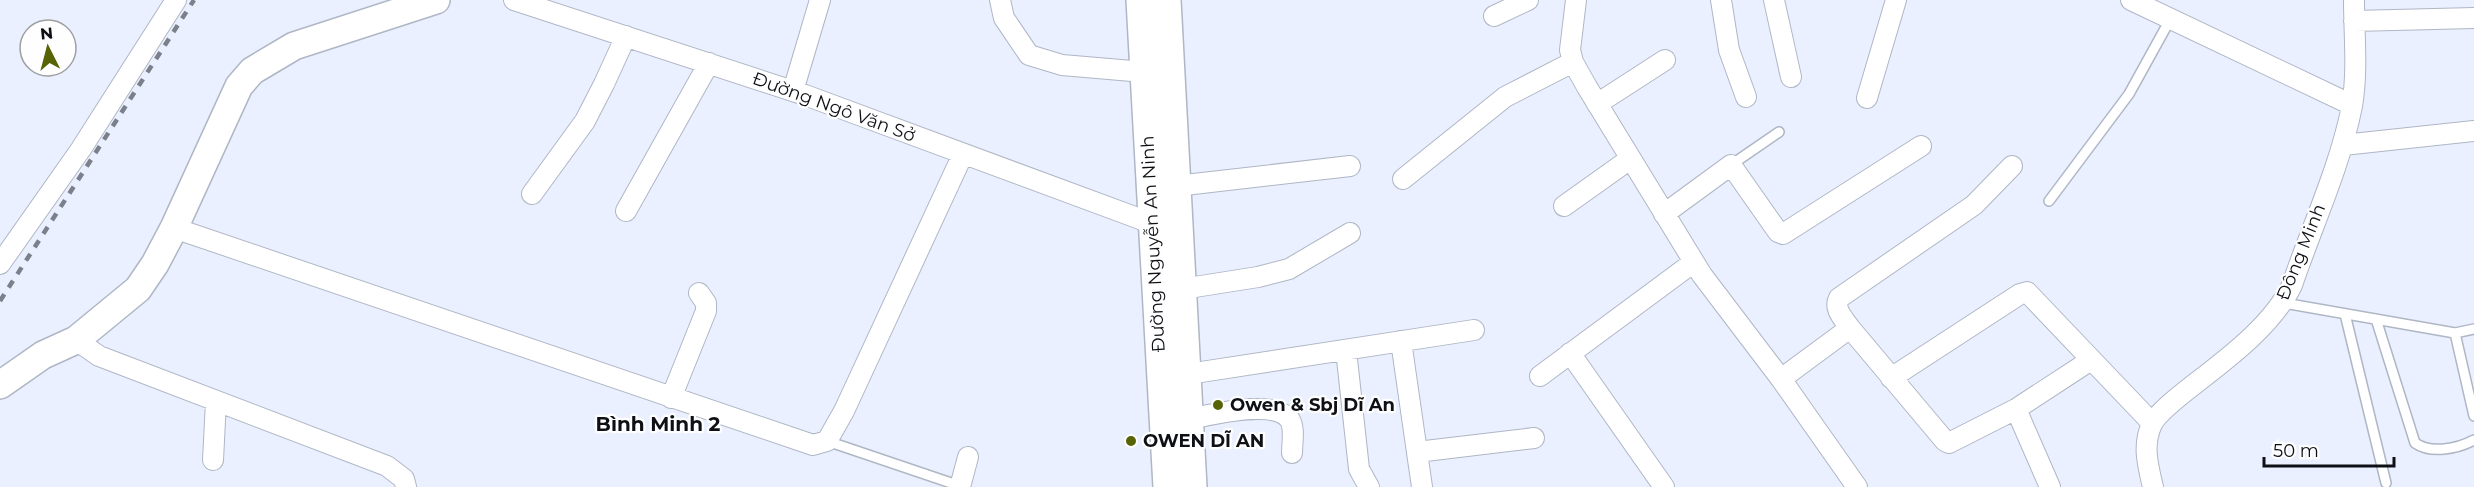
<svg xmlns="http://www.w3.org/2000/svg" width="2474" height="487" font-family="Montserrat,sans-serif">
<rect width="100%" height="100%" fill="#eaf0ff"/>
<g fill="none" stroke-linecap="round" stroke-linejoin="round">
<defs>
<path id="lane" d="M 1731,165 L 1779,132
M 2049,201 L 2129,94 L 2171,18
M 2284,303 L 2455,333 L 2474,329
M 2345,314 L 2386,483
M 2376,319 L 2415,443 C 2431,454 2457,449 2474,440
M 2455,333 L 2474,416
M 827,441 L 960,486"/>
<path id="street" d="M 514,0 L 805,95 L 1151,223
M 1000,0 L 1004,18 L 1029,55 L 1062,65 L 1144,72
M 1576,0 L 1570,50 L 1573,62 L 1587,87 L 1702,275 L 1781,379 L 1857,487
M 1721,0 L 1729,50 L 1746,97
M 1774,0 L 1791,77
M 2131,0 L 2352,105
M 1494,16 L 1528,0
M 2354,21 L 2474,18
M 793,91 L 820,0
M 1867,98 L 1896,0
M 1597,104 L 1665,60
M 2343,145 L 2474,131
M 1403,179 L 1505,97 L 1573,62
M 1176,186 L 1350,166
M 532,194 L 585,121 L 604,84 L 626,36
M 1564,206 L 1630,159
M 626,211 L 709,63
M 1664,214 L 1731,165 L 1778,232 L 1783,234 L 1921,146
M 174,228 L 813,445 L 827,441 L 844,411 L 963,154
M 0,264 L 81,149 L 176,0
M 1182,289 L 1258,277 L 1289,269 L 1350,233
M 1850,328 L 1945,441 L 1949,443 L 2016,409 L 2091,360
M 76,340 L 99,356 L 387,466 L 404,479 L 406,487
M 1401,341 L 1422,487
M 1346,350 L 1359,469 L 1369,487
M 1570,353 L 1664,487
M 1175,376 L 1474,330
M 1540,376 L 1694,262
M 1891,378 L 2020,294 L 2027,292 L 2152,423
M 1781,379 L 1850,328 C 1844,319 1833,309 1839,298 L 1974,205 L 2012,166
M 671,398 L 706,311 L 706,303 L 699,293
M 2016,409 L 2050,487
M 1189,419 C 1212,415 1275,398 1290,420 C 1295,429 1292,443 1292,453
M 1417,452 L 1534,438
M 213,460 L 216,401
M 960,487 L 968,457
M 2153,487 C 2148,466 2142,445 2152,424 C 2158,412 2181,395 2192,386 C 2227,359 2273,325 2292,285 C 2312,226 2340,167 2352,106 C 2358,71 2354,35 2354,0"/>
<path id="secondary" d="M 1140,0 L 1167,487
M 1167,0 L 1193,487
M 0,385 L 43,355 L 76,340 L 138,289 L 155,264 L 174,228 L 239,86 L 252,71 L 294,46 L 436,0"/>
</defs>
<!-- lane casing -->
<use href="#lane" stroke="#afb6c4" stroke-width="12"/>
<!-- street casing -->
<use href="#street" stroke="#afb6c4" stroke-width="22"/>
<!-- secondary casing -->
<use href="#secondary" stroke="#afb6c4" stroke-width="30"/>
<!-- lane -->
<use href="#lane" stroke="#fff" stroke-width="9"/>
<!-- street -->
<use href="#street" stroke="#fff" stroke-width="20"/>
<!-- secondary -->
<use href="#secondary" stroke="#fff" stroke-width="27"/>
<!-- rail -->
<path stroke="#7c808a" stroke-width="4.5" stroke-dasharray="8 8" stroke-linecap="butt" d="M 0,301 L 194,0"/>
</g>
<!-- markers -->
<g fill="#576304" stroke="#fefefe" stroke-width="2">
<circle cx="1218" cy="405" r="6"/>
<circle cx="1131" cy="441" r="6"/>
</g>
<g text-anchor="middle" stroke-width="4.5" stroke-linejoin="round" paint-order="stroke">
<!-- street labels -->
<g font-size="18" fill="#0e1015" stroke="#fefefe">
<text transform="translate(834 107) rotate(20)" y="6">Đường Ngô Văn Sở</text>
<text transform="translate(1153 244) rotate(-93)" y="6">Đường Nguyễn An Ninh</text>
<text transform="translate(2301 252) rotate(-68)" y="6">Đông Minh</text>
</g>
<!-- poi labels -->
<g font-size="18" font-weight="bold" fill="#0e1015" stroke="#fefefe" text-anchor="start">
<text x="1230" y="411">Owen &amp; Sbj Dĩ An</text>
<text x="1143" y="447">OWEN DĨ AN</text>
</g>
<!-- neighbourhood labels -->
<g font-size="20" font-weight="bold" fill="#0e1015" stroke="#fefefe">
<text x="658" y="431">Bình Minh 2</text>
</g>
</g>
<!-- north arrow -->
<g transform="translate(48 48) rotate(354)"><circle r="28" fill="#fefefe" stroke="#9e9fa1" stroke-width="1.5"/>
<path d="M0-4.5L10 22L0 15L-10 22Z" fill="#576304"/>
<text y="-9" font-size="16" font-weight="bold" text-anchor="middle" fill="#0e1015">N</text>
</g>
<!-- scale -->
<path d="M2264 457v9h130v-9" fill="none" stroke="#0e1015" stroke-width="3"/>
<text x="2273" y="457" font-size="18" fill="#0e1015" stroke="#fefefe" stroke-width="4.5" paint-order="stroke">50 m</text>
</svg>
